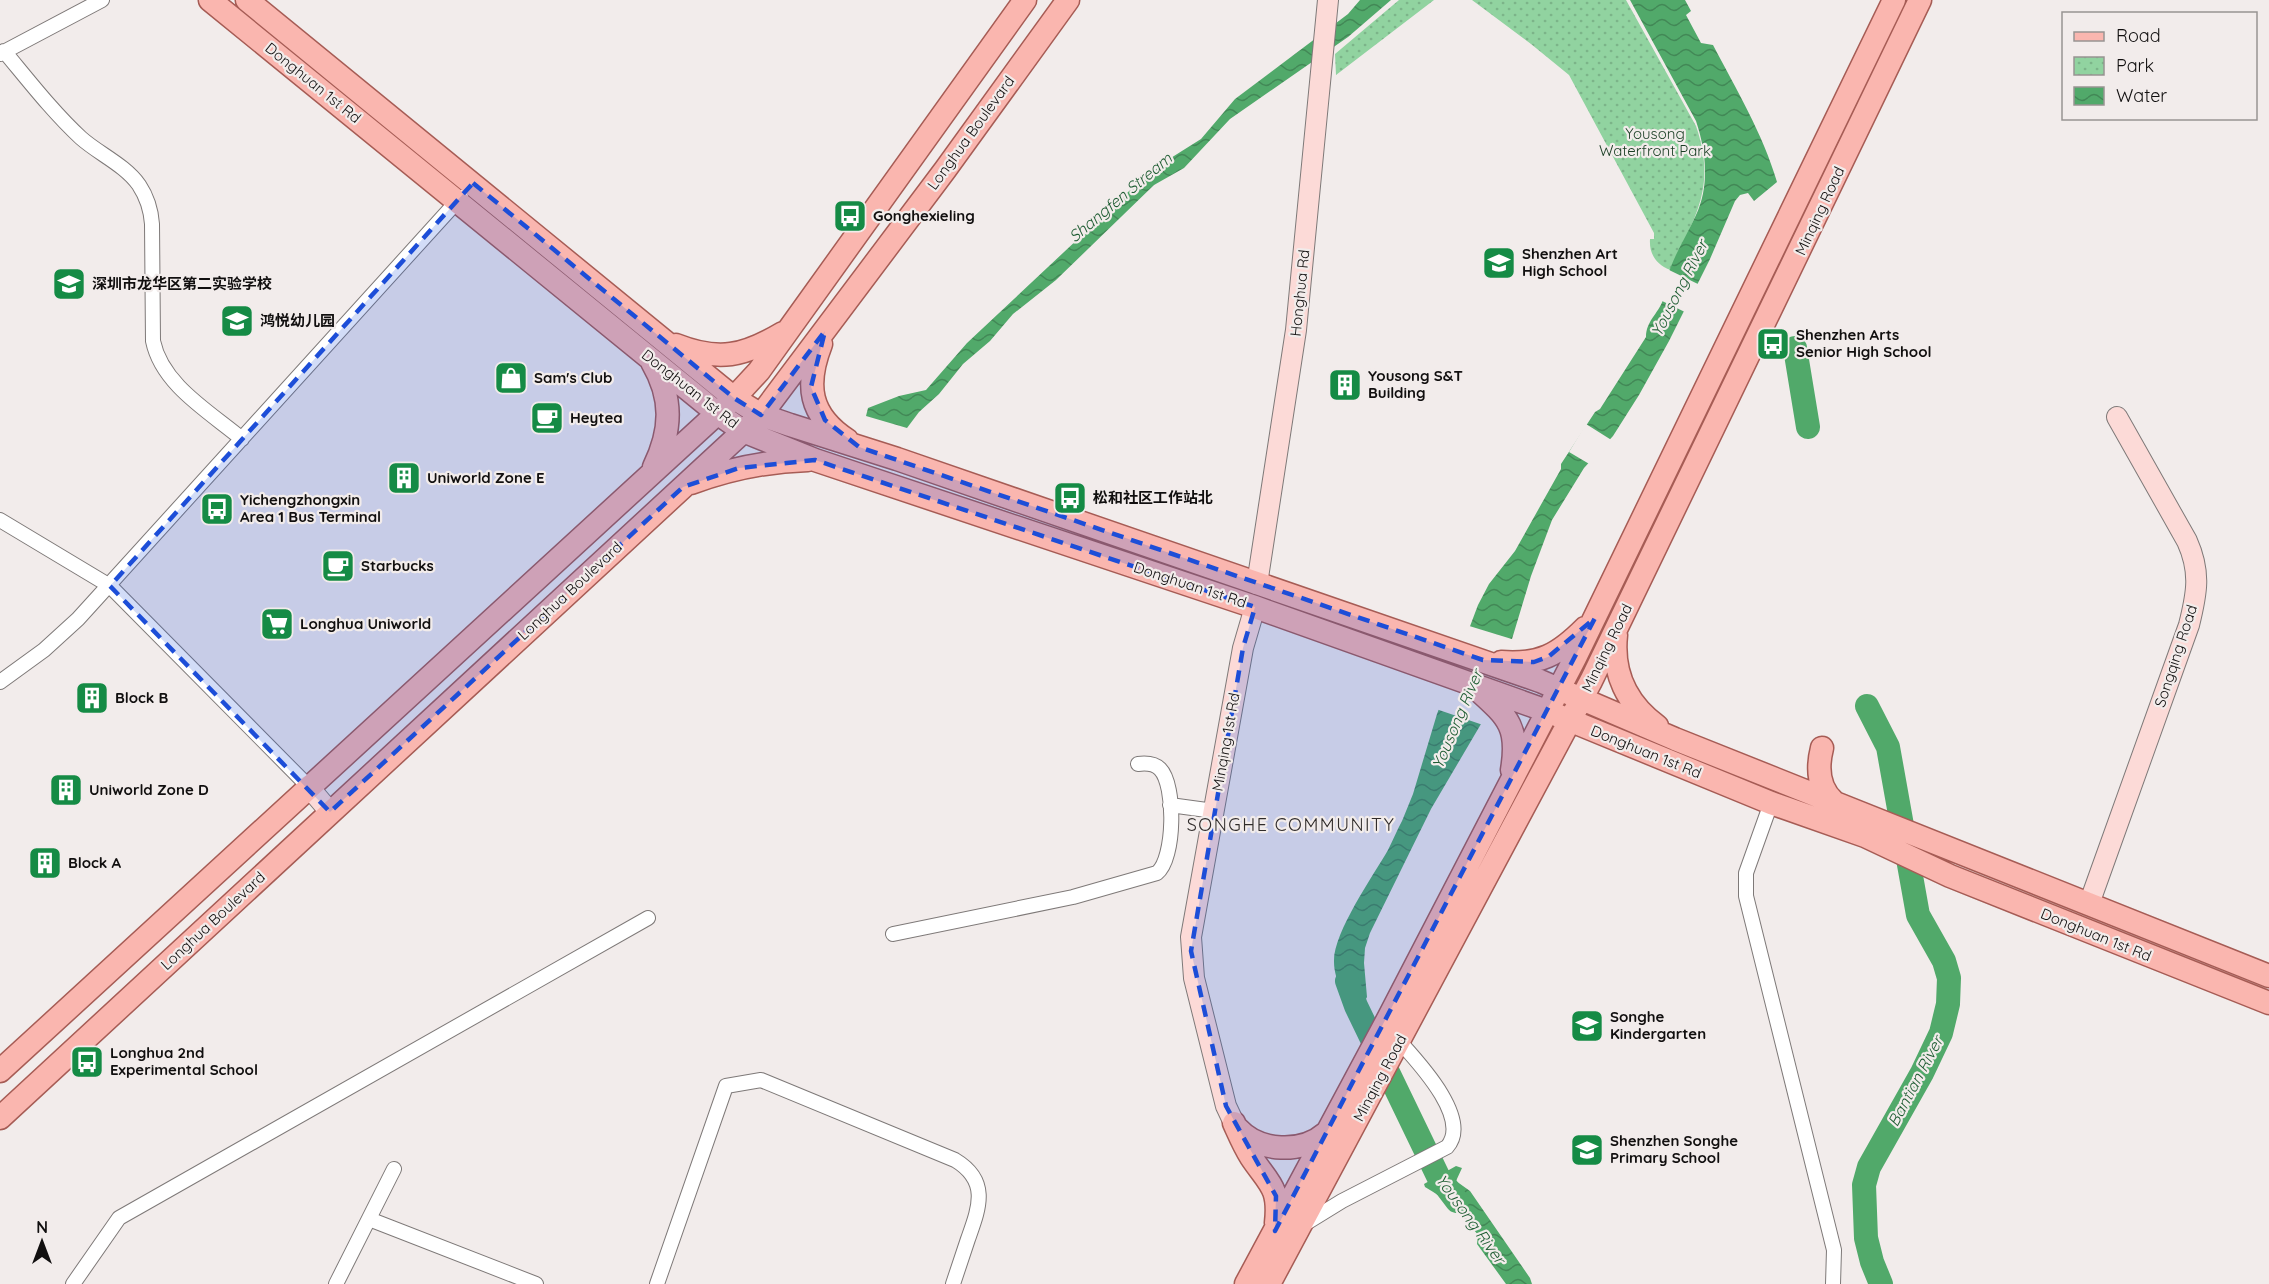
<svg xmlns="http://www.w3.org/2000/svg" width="2269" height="1284" font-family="Quicksand,'Noto Sans SC',sans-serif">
<defs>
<pattern id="park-dots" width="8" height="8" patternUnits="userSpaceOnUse" patternTransform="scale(1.5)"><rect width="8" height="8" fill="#91d3a0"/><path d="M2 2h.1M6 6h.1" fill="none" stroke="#7cb489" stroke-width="1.8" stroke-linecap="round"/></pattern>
<pattern id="water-waves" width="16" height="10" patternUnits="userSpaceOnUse" patternTransform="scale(1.5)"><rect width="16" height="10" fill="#51a96a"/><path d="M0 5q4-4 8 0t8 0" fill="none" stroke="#428856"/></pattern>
</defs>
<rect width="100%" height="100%" fill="#f2eceb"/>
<!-- park -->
<path fill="url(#park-dots)" d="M 1399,0 L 1434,0 L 1336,75 L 1335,54 Z
M 1472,0 L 1626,0 L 1696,126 C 1717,187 1695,217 1670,270 C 1656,264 1649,254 1650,239 L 1654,239 L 1654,233 L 1569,75 L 1531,44 Z"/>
<!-- water -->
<path fill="url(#water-waves)" d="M 1360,0 L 1391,0 L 1348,37 L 1230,119 L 1184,168 L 1154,185 L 1056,280 L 1013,314 L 990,341 L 963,364 L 939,394 L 919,412 L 907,428 L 866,416 L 868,408 L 899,396 L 926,390 L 967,343 L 1128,192 L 1166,161 L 1201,139 L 1235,99 L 1348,14 Z
M 1630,0 L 1685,0 L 1691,11 L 1686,15 L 1701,43 L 1713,45 C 1736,89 1763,134 1777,182 L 1754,201 L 1748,193 L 1740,195 L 1735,201 L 1710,259 L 1669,341 L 1639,395 L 1613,436 L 1584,468 L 1552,520 L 1531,576 L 1512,639 L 1481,724 L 1431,809 L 1370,933 L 1365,948 L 1364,963 L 1367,997 L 1355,1018 C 1347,1002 1334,981 1334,962 C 1333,933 1373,876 1388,850 C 1393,840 1397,830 1402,821 L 1413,794 L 1437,714 L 1478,605 L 1489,584 L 1515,551 L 1561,469 L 1561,464 L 1595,412 L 1600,409 L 1646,337 C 1646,321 1658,314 1663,300 C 1667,291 1666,279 1670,269 C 1677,250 1688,233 1696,215 C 1710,185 1706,151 1696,121 Z
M 1456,1166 L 1462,1168 L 1456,1181 L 1470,1191 L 1530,1278 L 1532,1284 L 1506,1284 L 1477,1244 L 1478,1235 C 1462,1214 1448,1200 1425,1187 L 1424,1184 Z"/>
<!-- pier -->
<path fill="#f2eceb" d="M 1667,269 L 1700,285 L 1687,313 L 1660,300 Z
M 1586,424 L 1613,441 L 1591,465 L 1569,452 Z
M 1466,625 L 1515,640 L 1483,725 L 1436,709 Z"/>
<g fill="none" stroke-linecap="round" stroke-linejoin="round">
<!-- river -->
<path stroke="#51a96a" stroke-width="24" d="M 1795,348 L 1808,427
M 1867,706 L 1888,747 L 1918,915 L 1944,961 L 1949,978 L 1948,1004 L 1941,1033 L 1922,1073 L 1869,1167 L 1864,1185 L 1866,1238 L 1872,1262 L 1881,1284
M 1347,981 L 1356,1006 L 1438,1176 L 1457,1201"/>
<defs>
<path id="street" d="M 4,51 C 29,81 53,112 81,138 C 99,154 125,165 139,185 C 147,197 151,210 152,224 L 153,341 C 162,385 210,412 242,439
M 0,54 L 102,0
M 0,520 L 110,586 L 308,786
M 0,682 L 44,650 L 78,619 L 461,197
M 1771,803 L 1746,873 L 1746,896 L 1834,1250 L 1833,1284
M 1170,805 L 1214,811
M 893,934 L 1073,897 L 1157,873 C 1175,859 1176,785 1160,769 C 1154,763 1146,763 1138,764
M 369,1219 L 536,1284
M 1303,1225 L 1342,1201 L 1447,1147 C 1472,1119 1418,1062 1400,1042
M 73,1284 L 119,1218 L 648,918
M 336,1284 L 394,1169
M 657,1284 L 726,1086 L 761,1080 L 955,1160 C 990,1181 979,1208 968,1239 C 963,1254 958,1269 953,1284"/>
<path id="secondary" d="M 1257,584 L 1296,330 L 1328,0
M 308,786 L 330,812
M 2089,904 L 2189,625 C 2197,593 2201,572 2187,541 L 2117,417
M 1234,1123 L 1226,1106 L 1194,978 L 1191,937 L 1243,648 L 1255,607"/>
<path id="primary" d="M 210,0 L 717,413 L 743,431 L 815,460 L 1255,607 L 1547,711 L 1771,803 L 1865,836 L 1950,876 L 2269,1003
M 247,0 L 734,398 L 761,415 L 790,425 L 897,459 L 1540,681 L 1675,739 L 2269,976
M 821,344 C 805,385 809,415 847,440
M 676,345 C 719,362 744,356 783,333
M 652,362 C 673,398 672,430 654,467
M 691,483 C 729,469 767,461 808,460
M 1616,635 C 1612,673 1627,704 1657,726
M 1501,662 C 1540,665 1558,655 1585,628
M 1479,691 C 1509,718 1519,728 1512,770
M 1822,748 C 1817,768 1818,788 1834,802
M 0,1071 L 734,398 L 759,371 L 1025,0
M 0,1118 L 761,415 L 945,170 L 1068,0
M 1234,1123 C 1239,1134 1244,1146 1251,1157 C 1269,1184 1280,1187 1276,1223
M 1238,1129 C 1259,1152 1302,1154 1326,1133
M 1246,1284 L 1389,1017 L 1575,658 L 1894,0
M 1269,1284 L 1591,681 L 1920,0"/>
</defs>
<!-- street casing -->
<use href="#street" stroke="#7e7978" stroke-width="16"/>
<!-- secondary casing -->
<use href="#secondary" stroke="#7e7978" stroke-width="22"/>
<!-- primary casing -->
<use href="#primary" stroke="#a65c55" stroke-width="25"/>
<!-- street -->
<use href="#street" stroke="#fff" stroke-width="14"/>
<!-- secondary -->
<use href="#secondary" stroke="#fcdad7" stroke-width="20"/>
<!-- primary -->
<use href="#primary" stroke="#fab6af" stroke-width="22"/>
</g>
<!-- marked area -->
<path fill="#1d4ed8" fill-opacity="0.2" stroke="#1d4ed8" stroke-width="4.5" stroke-dasharray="12 8" stroke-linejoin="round" d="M 473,183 L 734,398 L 761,415 L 825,331 L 811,387 L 825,420 L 859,447 L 1483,660 L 1534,662 L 1548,657 L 1595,618 L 1275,1231 L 1276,1196 L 1226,1106 L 1191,951 L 1243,648 L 1255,607 L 815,460 L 739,468 L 683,487 L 330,812 L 110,586 Z"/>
<!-- icons -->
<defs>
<symbol id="bus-square" viewBox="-11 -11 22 22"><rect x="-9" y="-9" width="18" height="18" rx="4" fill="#158b45" stroke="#f2eceb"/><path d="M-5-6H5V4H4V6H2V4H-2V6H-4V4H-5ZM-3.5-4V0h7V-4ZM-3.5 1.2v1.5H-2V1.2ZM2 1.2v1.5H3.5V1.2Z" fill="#fff"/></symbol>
<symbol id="school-square" viewBox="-11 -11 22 22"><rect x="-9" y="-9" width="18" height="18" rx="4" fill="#158b45" stroke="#f2eceb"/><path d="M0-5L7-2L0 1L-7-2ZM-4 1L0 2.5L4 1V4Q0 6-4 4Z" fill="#fff"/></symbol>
<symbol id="shop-square" viewBox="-11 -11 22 22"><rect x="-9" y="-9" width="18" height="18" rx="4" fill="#158b45" stroke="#f2eceb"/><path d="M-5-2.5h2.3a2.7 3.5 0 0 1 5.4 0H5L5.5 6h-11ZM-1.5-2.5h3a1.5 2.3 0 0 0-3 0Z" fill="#fff"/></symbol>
<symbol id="building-square" viewBox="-11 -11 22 22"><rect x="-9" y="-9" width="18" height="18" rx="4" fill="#158b45" stroke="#f2eceb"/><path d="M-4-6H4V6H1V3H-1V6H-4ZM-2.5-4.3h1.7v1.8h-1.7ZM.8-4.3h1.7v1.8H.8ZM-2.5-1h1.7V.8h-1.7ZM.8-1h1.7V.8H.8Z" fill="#fff"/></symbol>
<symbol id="cafe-square" viewBox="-11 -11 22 22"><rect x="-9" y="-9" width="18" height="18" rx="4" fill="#158b45" stroke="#f2eceb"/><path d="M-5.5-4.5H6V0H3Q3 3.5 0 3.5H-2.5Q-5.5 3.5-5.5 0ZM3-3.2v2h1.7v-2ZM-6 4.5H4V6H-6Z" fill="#fff"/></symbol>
<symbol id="supermarket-square" viewBox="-11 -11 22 22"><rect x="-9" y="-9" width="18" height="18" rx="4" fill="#158b45" stroke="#f2eceb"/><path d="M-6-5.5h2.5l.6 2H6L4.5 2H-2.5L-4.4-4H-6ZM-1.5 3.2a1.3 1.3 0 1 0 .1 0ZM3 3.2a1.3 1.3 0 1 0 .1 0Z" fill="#fff"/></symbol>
</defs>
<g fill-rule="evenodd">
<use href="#bus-square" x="831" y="197" width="38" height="38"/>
<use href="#school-square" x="1480" y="244" width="38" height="38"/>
<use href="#school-square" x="50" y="265" width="38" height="38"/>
<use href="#school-square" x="218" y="302" width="38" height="38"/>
<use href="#bus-square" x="1754" y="325" width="38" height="38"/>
<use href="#shop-square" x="492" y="359" width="38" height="38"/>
<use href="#building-square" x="1326" y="366" width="38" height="38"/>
<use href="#cafe-square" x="528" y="399" width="38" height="38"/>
<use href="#building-square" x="385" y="459" width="38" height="38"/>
<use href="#bus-square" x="1051" y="479" width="38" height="38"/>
<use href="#bus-square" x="198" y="490" width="38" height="38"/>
<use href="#cafe-square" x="319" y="547" width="38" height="38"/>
<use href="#supermarket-square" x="258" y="605" width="38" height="38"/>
<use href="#building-square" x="73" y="679" width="38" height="38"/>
<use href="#building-square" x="47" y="771" width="38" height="38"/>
<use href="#building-square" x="26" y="844" width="38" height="38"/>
<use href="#school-square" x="1568" y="1007" width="38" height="38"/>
<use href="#bus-square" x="68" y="1043" width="38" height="38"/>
<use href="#school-square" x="1568" y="1131" width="38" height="38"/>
</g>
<g text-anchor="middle" stroke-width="4.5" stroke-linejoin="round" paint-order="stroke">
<!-- street labels -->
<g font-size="15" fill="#110f0f" stroke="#f2eceb">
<text transform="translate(313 83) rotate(39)" y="5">Donghuan 1st Rd</text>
<text transform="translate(971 133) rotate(-54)" y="5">Longhua Boulevard</text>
<text transform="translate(1820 211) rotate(-65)" y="5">Minqing Road</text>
<text transform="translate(1300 293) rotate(-84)" y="5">Honghua Rd</text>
<text transform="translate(690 389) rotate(38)" y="5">Donghuan 1st Rd</text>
<text transform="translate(1190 585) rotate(18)" y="5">Donghuan 1st Rd</text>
<text transform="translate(570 591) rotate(-43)" y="5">Longhua Boulevard</text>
<text transform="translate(1607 648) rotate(-64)" y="5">Minqing Road</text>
<text transform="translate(2176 656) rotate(-72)" y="5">Songqing Road</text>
<text transform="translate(1226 742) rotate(-80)" y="5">Minqing 1st Rd</text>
<text transform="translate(1646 752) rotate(22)" y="5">Donghuan 1st Rd</text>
<text transform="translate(213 921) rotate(-43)" y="5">Longhua Boulevard</text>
<text transform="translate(2096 935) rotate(22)" y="5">Donghuan 1st Rd</text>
<text transform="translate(1380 1078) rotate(-62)" y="5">Minqing Road</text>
</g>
<!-- park labels -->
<g font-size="15" fill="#193d23" stroke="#f2eceb">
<text x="1655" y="139">Yousong<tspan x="1655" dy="17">Waterfront Park</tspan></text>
</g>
<!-- poi labels -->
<g font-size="15" font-weight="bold" fill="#110f0f" stroke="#f2eceb" text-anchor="start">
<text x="873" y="221">Gonghexieling</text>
<text x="1522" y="259">Shenzhen Art<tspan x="1522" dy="17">High School</tspan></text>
<text x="92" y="289">深圳市龙华区第二实验学校</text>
<text x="260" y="326">鸿悦幼儿园</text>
<text x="1796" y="340">Shenzhen Arts<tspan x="1796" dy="17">Senior High School</tspan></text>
<text x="1368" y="381">Yousong S&amp;T<tspan x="1368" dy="17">Building</tspan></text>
<text x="534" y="383">Sam's Club</text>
<text x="570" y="423">Heytea</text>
<text x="427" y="483">Uniworld Zone E</text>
<text x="1093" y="503">松和社区工作站北</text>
<text x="240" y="505">Yichengzhongxin<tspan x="240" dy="17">Area 1 Bus Terminal</tspan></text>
<text x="361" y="571">Starbucks</text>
<text x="300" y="629">Longhua Uniworld</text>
<text x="115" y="703">Block B</text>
<text x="89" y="795">Uniworld Zone D</text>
<text x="68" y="868">Block A</text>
<text x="1610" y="1022">Songhe<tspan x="1610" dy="17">Kindergarten</tspan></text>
<text x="110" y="1058">Longhua 2nd<tspan x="110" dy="17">Experimental School</tspan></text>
<text x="1610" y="1146">Shenzhen Songhe<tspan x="1610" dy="17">Primary School</tspan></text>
</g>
<!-- water labels -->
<g font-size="16" font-style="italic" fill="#1f5d33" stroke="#f2eceb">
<text transform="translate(1120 197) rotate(-40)" y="6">Shangfen Stream</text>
<text transform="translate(1679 288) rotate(-63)" y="6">Yousong River</text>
<text transform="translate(1457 719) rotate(-67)" y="6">Yousong River</text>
<text transform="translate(1915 1081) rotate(-62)" y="6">Bantian River</text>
<text transform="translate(1471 1219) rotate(54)" y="6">Yousong River</text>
</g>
<!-- quarter labels -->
<g font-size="18" letter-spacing="1.5" fill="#302c2b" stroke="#f2eceb">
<text x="1291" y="831">SONGHE COMMUNITY</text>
</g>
</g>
<!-- legend -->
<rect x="2062" y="12" width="195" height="108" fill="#f2eceb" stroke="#989493" stroke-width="1.5"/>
<rect x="2074" y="32" width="30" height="9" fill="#fab6af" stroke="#989493" stroke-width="1.5"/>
<text x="2116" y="42" font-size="18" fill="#110f0f">Road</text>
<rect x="2074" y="57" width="30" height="18" fill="url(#park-dots)" stroke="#989493" stroke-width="1.5"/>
<text x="2116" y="72" font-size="18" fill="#110f0f">Park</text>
<rect x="2074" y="87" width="30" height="18" fill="url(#water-waves)" stroke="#989493" stroke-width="1.5"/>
<text x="2116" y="102" font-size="18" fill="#110f0f">Water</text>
<!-- north arrow -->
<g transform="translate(42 1242)" stroke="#f2eceb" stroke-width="4.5" paint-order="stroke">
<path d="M0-4.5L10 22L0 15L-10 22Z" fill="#110f0f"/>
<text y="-9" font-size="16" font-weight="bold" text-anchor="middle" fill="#110f0f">N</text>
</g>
</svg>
